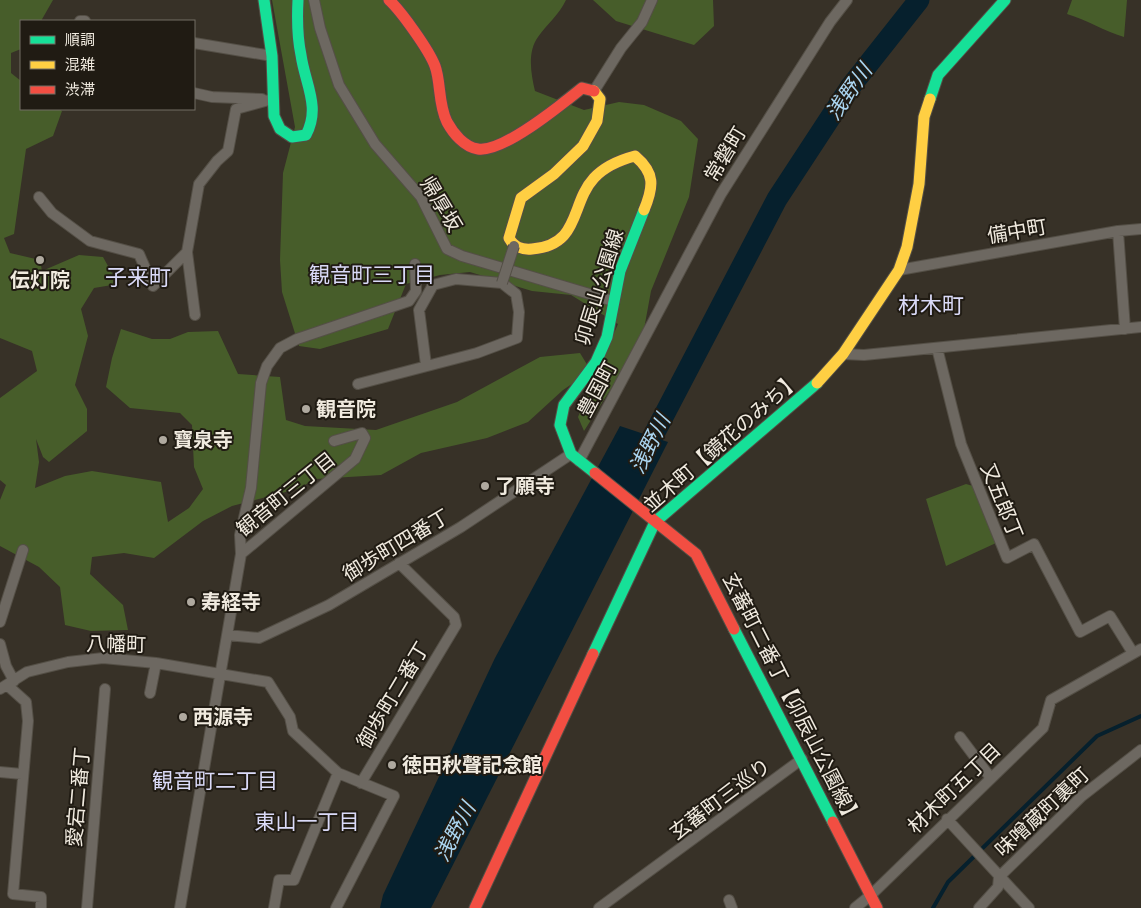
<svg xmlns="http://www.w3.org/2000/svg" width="1141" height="908" font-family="'Alegreya Sans','Noto Sans JP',sans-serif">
<rect width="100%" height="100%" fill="#373127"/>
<!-- green -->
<path fill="#475d2a" d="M 0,0 L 53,0 L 41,21 L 21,21 L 21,49 L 11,53 L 11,73 L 21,81 L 21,109 L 59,109 L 62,111 L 53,136 L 26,149 L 14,234 L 4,238 L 10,253 L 40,260 L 42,271 L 79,255 L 103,257 L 118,284 L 94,288 L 81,309 L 88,336 L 75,385 L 87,409 L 87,431 L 49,462 L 43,457 L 36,439 L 39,462 L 35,488 L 65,476 L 92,471 L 161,482 L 168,522 L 189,508 L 203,489 L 194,467 L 192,425 L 180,413 L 130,408 L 106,387 L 112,358 L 121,329 L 152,339 L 170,339 L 188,332 L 218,331 L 238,374 L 280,377 L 286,420 L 305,426 L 376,430 L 457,402 L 540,357 L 580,353 L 591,371 L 563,390 L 528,422 L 487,438 L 421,453 L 381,475 L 316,479 L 297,489 L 232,506 L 203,521 L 154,558 L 124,553 L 92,557 L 90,574 L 123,605 L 128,630 L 91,631 L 65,625 L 60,587 L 39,567 L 0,546 L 0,500 L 6,485 L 0,480 L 0,398 L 37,371 L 32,351 L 0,338 Z
M 272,0 L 566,0 C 559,15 547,24 538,37 C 527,52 531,74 535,91 L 584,110 L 619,102 L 644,105 L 681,121 L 698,139 L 689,197 L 651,291 L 642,340 L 584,431 L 578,417 L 618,324 L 571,295 L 532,291 L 470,272 L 440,275 L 406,284 L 388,329 L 320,349 L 299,346 L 282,292 L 280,260 L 283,173 L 295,127 Z
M 593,0 L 713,0 L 714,26 L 694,45 L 616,21 Z
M 1072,0 L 1127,0 L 1124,37 C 1104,31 1087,20 1067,14 Z
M 966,484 L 973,486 L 996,543 L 946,566 L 926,499 Z"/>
<!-- water -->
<path fill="#06202d" d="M 620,426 L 668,442 L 431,908 L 380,908 L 383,895 L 495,658 Z"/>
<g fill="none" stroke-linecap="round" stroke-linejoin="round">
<!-- stream -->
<path stroke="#06202d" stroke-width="4" d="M 933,908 L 948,882 L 1097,736 L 1141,716"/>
<!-- river -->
<path stroke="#06202d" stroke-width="21" d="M 639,463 L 777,199 L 851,86 L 919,0"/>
<defs>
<path id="street" d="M 314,0 L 320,28 L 339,85 L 375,144 L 421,197 L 447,249 L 462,256 L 613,301
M 80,21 L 85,21
M 194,43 L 272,56
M 594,91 L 621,48 L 642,22 L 652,0
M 194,93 L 212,97 L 262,99
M 39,197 L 52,213 L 90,241 L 139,254 L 153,286 L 187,252 L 199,184 L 217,161 L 228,151 L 236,109 L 269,100
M 1118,231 L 1125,329
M 187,252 L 195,315
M 899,270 L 1118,231 L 1141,229
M 937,348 L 961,444 L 1007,558 L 1034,544 L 1080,632 L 1110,616 L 1133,653
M 843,354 L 864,355 L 1141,327
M 358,384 L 477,353 L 517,338 L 519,312 L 516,294 L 502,283 L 456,279 L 433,285 L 419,310 L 426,365
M 579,461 L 721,194 L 830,22 L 847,0
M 241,554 L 355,459 L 365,438 L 362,433 L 334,441
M 0,622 L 23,550
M 227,635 L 259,638 L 329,605 L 461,527 L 571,454
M 0,644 L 6,666 L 14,681
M 7,685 L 26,702 L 28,721 L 13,894 L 41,897 L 41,908
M 0,689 L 27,672 L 68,662 L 103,658 L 156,663 L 268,682 L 290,717 L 293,731 L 338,773 L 394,796 L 336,908
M 150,693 L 156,663
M 960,737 L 990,777
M 0,772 L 22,774
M 361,783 L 456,625 L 454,617 L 399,563
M 947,819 L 1029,908
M 729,900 L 732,908
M 87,908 L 105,689
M 180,908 L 241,554 L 240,535 L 251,488 L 261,383 L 267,366 L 280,348 L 297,339 L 409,301 L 416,291 L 415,264
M 274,908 L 279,880 L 294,880 L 338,773
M 599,908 L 802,759
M 855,908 L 871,895 L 1043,728 L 1051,700 L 1141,649
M 979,908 L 998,887 L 999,877 L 1082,796 L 1141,750"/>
<path id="fast" d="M 264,0 L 272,56 L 274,116 L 280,129 L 292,137 L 306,135 C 321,107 305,84 301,55 C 297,36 297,19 298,0
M 930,99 L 938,75 L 1005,0
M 595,473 L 571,454 L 560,425 L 564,405 L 596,362 L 607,337 L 620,271 L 644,210
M 734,629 L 833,822
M 593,654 L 655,522 L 817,383"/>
<path id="slow" d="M 594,91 L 600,99 L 597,121 L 583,146 L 554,174 L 521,198 L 509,238 C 514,247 521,250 532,249 C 581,245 570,204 594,178 C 605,166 620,160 635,156 C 655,173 654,186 644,210
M 817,383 L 843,354 L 899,270 L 907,247 L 919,184 L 924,117 L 930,99"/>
<path id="jam" d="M 389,0 C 401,11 429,50 435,66 C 441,82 438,104 447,122 C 453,133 464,147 478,149 C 503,153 562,104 582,88 L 594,91
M 595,473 L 696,554 L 734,629
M 833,822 L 877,908
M 475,908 L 593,654"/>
</defs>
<!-- street casing -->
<use href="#street" stroke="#544f46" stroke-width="12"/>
<!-- fast casing -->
<use href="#fast" stroke="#544f46" stroke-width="13"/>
<!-- slow casing -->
<use href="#slow" stroke="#544f46" stroke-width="13"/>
<!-- jam casing -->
<use href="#jam" stroke="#544f46" stroke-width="13"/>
<!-- street -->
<use href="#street" stroke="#6d6861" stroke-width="10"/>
<!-- fast -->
<use href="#fast" stroke="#16e098" stroke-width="11"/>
<!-- slow -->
<use href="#slow" stroke="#ffcf43" stroke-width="11"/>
<!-- jam -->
<use href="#jam" stroke="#f24e42" stroke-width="11"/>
<defs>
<path id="street-bridge" d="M 502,283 L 514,246"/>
</defs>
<!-- street-bridge casing -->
<use href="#street-bridge" stroke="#544f46" stroke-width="12" stroke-linecap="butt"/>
<!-- street-bridge -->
<use href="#street-bridge" stroke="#6d6861" stroke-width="10"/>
</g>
<!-- markers -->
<g fill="#afa99f" stroke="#201b13" stroke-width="2">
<circle cx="40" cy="260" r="5"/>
<circle cx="306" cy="409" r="5"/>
<circle cx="163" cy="440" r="5"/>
<circle cx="485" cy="486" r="5"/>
<circle cx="191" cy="602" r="5"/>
<circle cx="183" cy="717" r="5"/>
<circle cx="392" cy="765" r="5"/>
</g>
<g text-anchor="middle" stroke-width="4" stroke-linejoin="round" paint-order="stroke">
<!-- street labels -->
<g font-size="20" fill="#f0eadf" stroke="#201b13">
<text transform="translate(725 154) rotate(-59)" y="7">常磐町</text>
<text transform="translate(441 204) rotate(59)" y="7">帰厚坂</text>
<text transform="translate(1017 231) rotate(-10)" y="7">備中町</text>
<text transform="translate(599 287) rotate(-73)" y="7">卯辰山公園線</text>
<text transform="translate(597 389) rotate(-62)" y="7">豊国町</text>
<text transform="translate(722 442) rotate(-41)" y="7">並木町【鏡花のみち】</text>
<text transform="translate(286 494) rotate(-39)" y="7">観音町三丁目</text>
<text transform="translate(1002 501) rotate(68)" y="7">又五郎丁</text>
<text transform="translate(396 545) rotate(-31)" y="7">御歩町四番丁</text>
<text transform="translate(116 644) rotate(1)" y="7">八幡町</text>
<text transform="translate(393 695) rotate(-59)" y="7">御歩町二番丁</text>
<text transform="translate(792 699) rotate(63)" y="7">玄蕃町二番丁【卯辰山公園線】</text>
<text transform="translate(954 788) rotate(-44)" y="7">材木町五丁目</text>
<text transform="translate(78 797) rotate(-85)" y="7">愛宕二番丁</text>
<text transform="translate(720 799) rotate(-37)" y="7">玄蕃町三巡り</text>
<text transform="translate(1042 812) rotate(-43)" y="7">味噌蔵町裏町</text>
</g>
<!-- poi labels -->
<g font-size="20" font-weight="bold" fill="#f0eadf" stroke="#201b13" text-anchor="start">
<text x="40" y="287" text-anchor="middle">伝灯院</text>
<text x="316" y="416">観音院</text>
<text x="173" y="447">寶泉寺</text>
<text x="495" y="493">了願寺</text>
<text x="201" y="609">寿経寺</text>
<text x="193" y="724">西源寺</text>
<text x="402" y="772">徳田秋聲記念館</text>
</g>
<!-- water labels -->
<g font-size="21" font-style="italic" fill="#aad5f0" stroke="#201b13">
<text transform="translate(849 92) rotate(-55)" y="7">浅野川</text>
<text transform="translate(650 444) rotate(-63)" y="7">浅野川</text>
<text transform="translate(455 832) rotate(-62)" y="7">浅野川</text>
</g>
<!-- neighbourhood labels -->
<g font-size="21" fill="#dadaf8" stroke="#201b13">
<text x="372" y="282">観音町三丁目</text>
<text x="215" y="788">観音町二丁目</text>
<text x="307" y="829">東山一丁目</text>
</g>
<!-- quarter labels -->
<g font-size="22" fill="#dadaf8" stroke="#201b13">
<text x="138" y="285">子来町</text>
<text x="931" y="313">材木町</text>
</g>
</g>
<!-- legend -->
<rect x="20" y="20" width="175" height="90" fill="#201b13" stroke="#736e65"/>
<rect x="30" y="36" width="25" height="8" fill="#16e098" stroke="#736e65"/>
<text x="65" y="45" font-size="15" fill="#f0eadf">順調</text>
<rect x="30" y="61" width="25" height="8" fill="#ffcf43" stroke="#736e65"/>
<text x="65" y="70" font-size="15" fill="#f0eadf">混雑</text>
<rect x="30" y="86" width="25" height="8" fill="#f24e42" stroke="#736e65"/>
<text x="65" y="95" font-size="15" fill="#f0eadf">渋滞</text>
</svg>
